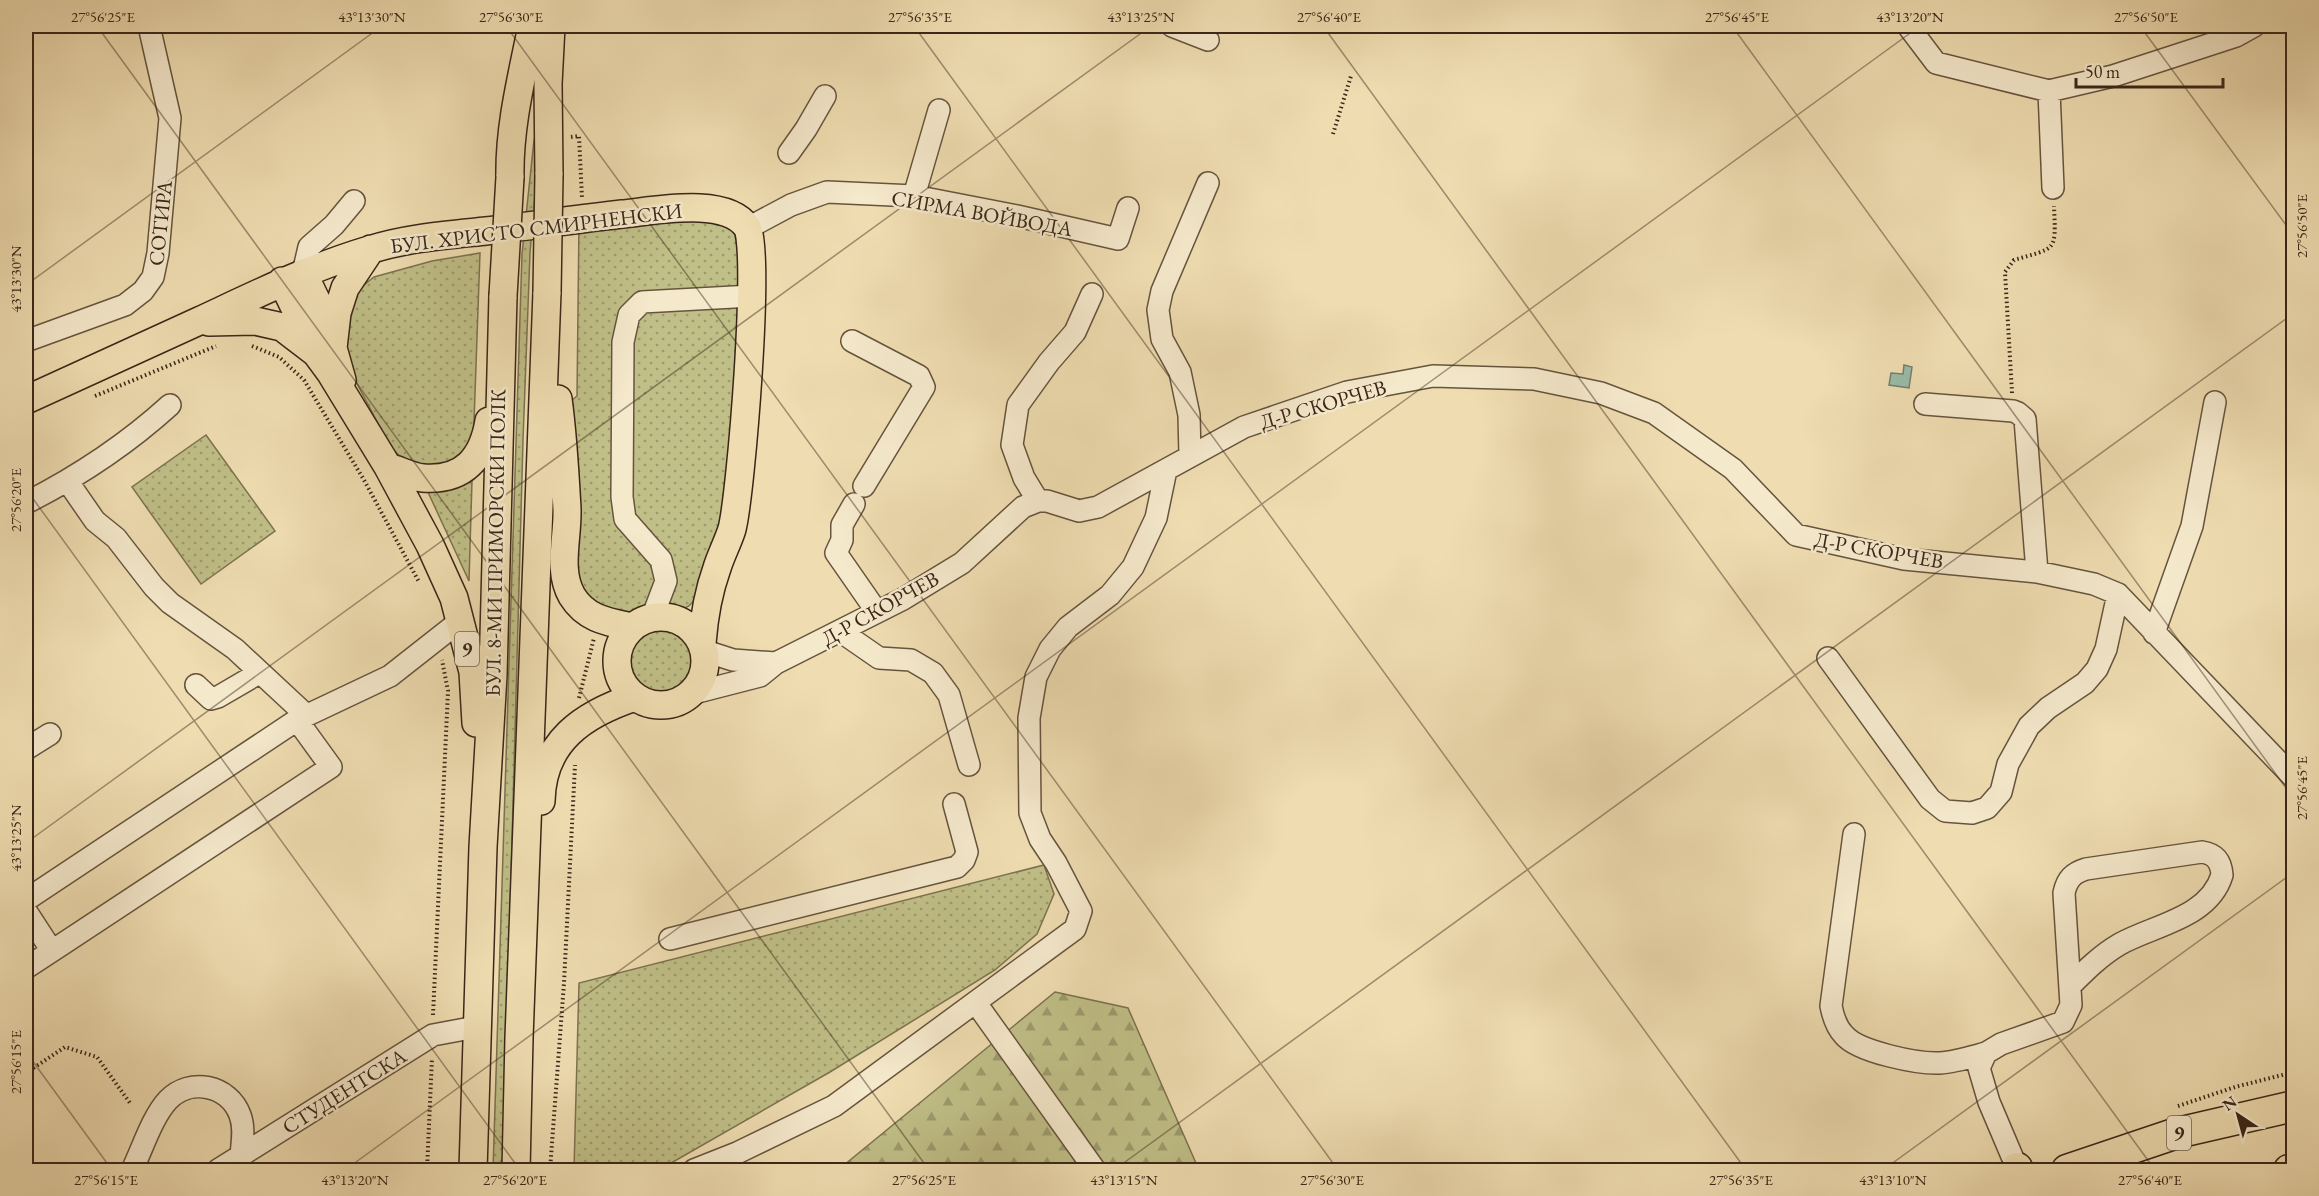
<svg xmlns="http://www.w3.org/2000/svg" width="2319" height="1196" font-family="'EB Garamond',serif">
  <defs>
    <pattern id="grass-dots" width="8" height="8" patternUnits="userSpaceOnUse" patternTransform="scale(1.5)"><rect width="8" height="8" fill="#c0bf87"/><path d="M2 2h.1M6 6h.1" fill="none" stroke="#9d9b6d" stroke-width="1.8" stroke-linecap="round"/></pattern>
    <pattern id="forest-firs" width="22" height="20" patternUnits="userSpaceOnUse" patternTransform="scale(1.5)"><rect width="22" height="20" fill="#c0bf87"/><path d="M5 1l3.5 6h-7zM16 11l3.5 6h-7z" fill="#9d9b6d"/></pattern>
  </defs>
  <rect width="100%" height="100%" fill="#efddb1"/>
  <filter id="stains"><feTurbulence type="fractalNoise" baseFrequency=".00333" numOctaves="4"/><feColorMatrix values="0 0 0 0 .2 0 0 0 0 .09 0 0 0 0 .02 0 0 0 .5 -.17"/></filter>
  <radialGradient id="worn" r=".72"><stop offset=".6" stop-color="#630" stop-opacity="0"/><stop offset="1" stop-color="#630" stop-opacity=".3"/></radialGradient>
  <path fill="url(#grass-dots)" stroke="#7c7250" stroke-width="1.5" d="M536,135L540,137L530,253L523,440L503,1170H493L522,254L534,140Z
    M669,209L748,228L741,465L701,593L689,606L667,617C743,641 689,733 638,698C632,694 626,690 622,682C611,662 620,644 631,627L572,595L560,410L577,396L579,219Z
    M480,253L473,450L447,469L406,463L390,446L354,378L344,348L349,297L374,277L432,261Z
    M206,435L275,531L201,584L132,487Z
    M472,481L469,581L427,490H444Z
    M1044,865L1054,894L1037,934L995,970L830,1072L659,1170H574L579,983Z"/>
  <path fill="url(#forest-firs)" stroke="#7c7250" stroke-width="1.5" d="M1055,992L1128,1008L1199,1170H838Z"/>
  <path fill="#9abca9" stroke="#73806f" stroke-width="1.5" d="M1904,365L1912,367L1909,388L1889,385L1891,373L1903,374Z"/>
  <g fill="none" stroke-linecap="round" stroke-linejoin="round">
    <defs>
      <path id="minor" d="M1172,26L1208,40
        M1908,26L1936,63L2049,91L2113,76L2236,36L2254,26
        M2049,91L2053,188
        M789,153L806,129L825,96
        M914,196L939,110
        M748,228L791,205L827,192L914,196L1017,216L1118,239L1128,208
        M303,273L309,247L334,225L354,201
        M26,341L125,305L143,291L153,277L158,253L170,118L149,26
        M852,341L919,376L924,387L864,486
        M1925,404L2013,411L2018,413L2025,419L2037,572
        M1190,456L1189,415L1180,372L1162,339L1158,310L1162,291L1208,183
        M68,482L95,521L116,538L154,587L170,603L235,649L306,715
        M1038,501L1024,478L1012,445L1018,405L1049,362L1075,332L1092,294
        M26,503C79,476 126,445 170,405
        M854,504L842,525V540L836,553L877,612
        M652,618L666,581L661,560L625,519L622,497L623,342L629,315L642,302L752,296
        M840,631L879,658L911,660L933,673L949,695L969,765
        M2154,633L2192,526L2215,402
        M705,651L733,660L776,663
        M1828,658L1930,799L1945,811L1972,813L1987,808L2001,792L2008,764L2029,726L2048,708L2085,683L2097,669L2106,649L2118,594
        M196,685L211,699L218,697L259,673
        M690,694L760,676L776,663L903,599L962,563L1023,507L1038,501H1047L1079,511L1098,507L1244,427L1347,392L1433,376L1534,379L1601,393L1654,413L1733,469L1796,535L1904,559L2037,572L2094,584L2118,594L2294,778
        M26,749L50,734
        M1854,834L1831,1006C1833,1016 1836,1027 1844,1035C1858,1052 1918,1064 1940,1063C1955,1062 1971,1057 1986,1053
        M26,900L297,720L390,676L460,621
        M26,911L52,951L331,767L297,720
        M670,939L957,867L964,860L967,852L954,804
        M26,968L52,951
        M976,1003L1095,1170
        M2017,1168L1989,1102L1979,1068L1986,1053L2001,1044L2063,1022L2071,1005L2064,893C2067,879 2073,873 2086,869L2202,852C2215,854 2221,861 2222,875C2209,918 2154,925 2120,944C2101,955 2086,970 2070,986
        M132,1170C142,1150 152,1117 168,1100C190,1077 229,1085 240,1115C245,1128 242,1142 241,1156
        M218,1170L433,1035L476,1027
        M694,1170L737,1153L834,1106L1075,929L1081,911L1056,863L1040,839L1030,813L1029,718L1036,677L1050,649L1068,627L1110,595L1133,567L1156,518L1166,470"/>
      <path id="major" d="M549,175L548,84L551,26
        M510,177C509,126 522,76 532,26
        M303,273L334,337
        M282,281L314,348
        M209,322L255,321L282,327L316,353L330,372L388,467L430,545L454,598L473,672L476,723
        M342,380L333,348L337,313L345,288L371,249
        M558,399C563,435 565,473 567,509C568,538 557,570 572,596C586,619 608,622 632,627
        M26,400C83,374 141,348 199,321C255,295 309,268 369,250C406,238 447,235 486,231C531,226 577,219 622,214C654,211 726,196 747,227C761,249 741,494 732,529C728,542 721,555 717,568C708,593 704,617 702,643
        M388,467C399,470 412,477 423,478C464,481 483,458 489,421
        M617 661a44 44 0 1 1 88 0a44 44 0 1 1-88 0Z
        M541,801C542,741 584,714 635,697
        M473,1170L483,847L493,675L503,296
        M516,1170L519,1038L547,292"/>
      <path id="highway" d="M2017,1168L2018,1170
        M2067,1170L2177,1133L2294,1106
        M2289,1170H2294"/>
    </defs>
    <use href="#minor" stroke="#66543e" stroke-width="24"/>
    <use href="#major" stroke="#392618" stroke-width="30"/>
    <use href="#highway" stroke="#392618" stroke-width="33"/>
    <path stroke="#392618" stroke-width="4" stroke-dasharray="1.5 3" stroke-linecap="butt" d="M1333,134L1351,76
      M571,137L579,136L582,198
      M252,346L279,357L304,380L364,480L419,582
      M2012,393L2005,272L2014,260C2057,247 2056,253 2054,206
      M95,396L216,346
      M579,698L594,638
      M433,1015L448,691L442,660
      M26,1073L65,1047L97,1057L130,1103
      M2178,1106L2235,1087L2294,1072
      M427,1170L432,1058
      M550,1170L564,983L575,765"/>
    <use href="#minor" stroke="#f5e9cc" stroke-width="21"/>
    <use href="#major" stroke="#efddb1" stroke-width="27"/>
    <use href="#highway" stroke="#efddb1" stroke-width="30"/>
    <defs>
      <path id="major-bridge" d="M547,292L549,175
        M503,296L510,177"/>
    </defs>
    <use href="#major-bridge" stroke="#392618" stroke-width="30" stroke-linecap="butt"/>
    <use href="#major-bridge" stroke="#efddb1" stroke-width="27"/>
  </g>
  <path fill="none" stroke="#392618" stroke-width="1.5" stroke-opacity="0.45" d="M97,26L929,1170M506,26L1338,1170M914,26L1746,1170M1323,26L2155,1170M1732,26L2294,799M2140,26L2294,236M26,285L382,26M26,489L520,1170M26,843L1151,26M26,1052L112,1170M345,1170L1920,26M1114,1170L2294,313M1883,1170L2294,872"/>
  <g text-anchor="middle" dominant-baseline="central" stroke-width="5" stroke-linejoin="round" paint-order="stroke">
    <g fill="#f5e9cc" stroke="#71604e" stroke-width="1.5">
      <rect x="455" y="632" width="24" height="34" rx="4.5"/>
      <rect x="2167" y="1116" width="24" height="34" rx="4.5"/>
    </g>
    <g font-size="20" font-weight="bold" fill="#392618">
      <text x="467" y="649">9</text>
      <text x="2179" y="1133">9</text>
    </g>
    <g font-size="21" fill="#392618" stroke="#f5e9cc">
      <text transform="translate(982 213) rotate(10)">СИРМА ВОЙВОДА</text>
      <text transform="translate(160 223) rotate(-84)">СОТИРА</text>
      <text transform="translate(536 228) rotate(-7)">БУЛ. ХРИСТО СМИРНЕНСКИ</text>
      <text transform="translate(1323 404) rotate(-16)">Д-Р СКОРЧЕВ</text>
      <text transform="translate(495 543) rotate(-89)">БУЛ. 8-МИ ПРИМОРСКИ ПОЛК</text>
      <text transform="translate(1879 550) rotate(10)">Д-Р СКОРЧЕВ</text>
      <text transform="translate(880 608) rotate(-29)">Д-Р СКОРЧЕВ</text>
      <text transform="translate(344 1091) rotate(-32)">СТУДЕНТСКА</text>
    </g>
  </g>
  <rect width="2319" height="1196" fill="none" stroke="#efddb1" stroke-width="66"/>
  <g transform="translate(2238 1115) rotate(324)" stroke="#f5e9cc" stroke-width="4.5" paint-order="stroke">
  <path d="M0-4.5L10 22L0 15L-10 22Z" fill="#392618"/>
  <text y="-9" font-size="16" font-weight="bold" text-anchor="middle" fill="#392618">N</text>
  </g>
  <path d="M2076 78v9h147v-9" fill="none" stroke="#392618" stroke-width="3"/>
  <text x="2085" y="78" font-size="18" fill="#392618" stroke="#f5e9cc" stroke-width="4.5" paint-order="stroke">50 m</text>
  <rect x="33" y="33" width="2253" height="1130" fill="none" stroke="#392618" stroke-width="2"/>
  <g font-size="15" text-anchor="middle" fill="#392618">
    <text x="103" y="22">27°56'25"E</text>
    <text x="372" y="22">43°13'30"N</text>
    <text x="511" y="22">27°56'30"E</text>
    <text x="920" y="22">27°56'35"E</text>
    <text x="1141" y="22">43°13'25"N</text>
    <text x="1329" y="22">27°56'40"E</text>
    <text x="1737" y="22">27°56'45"E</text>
    <text x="1910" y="22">43°13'20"N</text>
    <text x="2146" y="22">27°56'50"E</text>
    <text transform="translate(2302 226) rotate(-90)" y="5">27°56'50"E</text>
    <text transform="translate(16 279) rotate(-90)" y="5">43°13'30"N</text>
    <text transform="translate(16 500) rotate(-90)" y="5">27°56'20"E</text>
    <text transform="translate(2302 788) rotate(-90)" y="5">27°56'45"E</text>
    <text transform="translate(16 838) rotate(-90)" y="5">43°13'25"N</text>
    <text transform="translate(16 1062) rotate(-90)" y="5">27°56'15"E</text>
    <text x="106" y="1185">27°56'15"E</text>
    <text x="355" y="1185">43°13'20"N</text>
    <text x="515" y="1185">27°56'20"E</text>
    <text x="924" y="1185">27°56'25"E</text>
    <text x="1124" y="1185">43°13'15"N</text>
    <text x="1332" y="1185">27°56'30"E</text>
    <text x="1741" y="1185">27°56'35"E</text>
    <text x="1893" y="1185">43°13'10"N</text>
    <text x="2150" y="1185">27°56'40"E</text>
  </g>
  <rect width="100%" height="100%" filter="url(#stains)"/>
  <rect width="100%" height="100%" fill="url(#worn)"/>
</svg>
